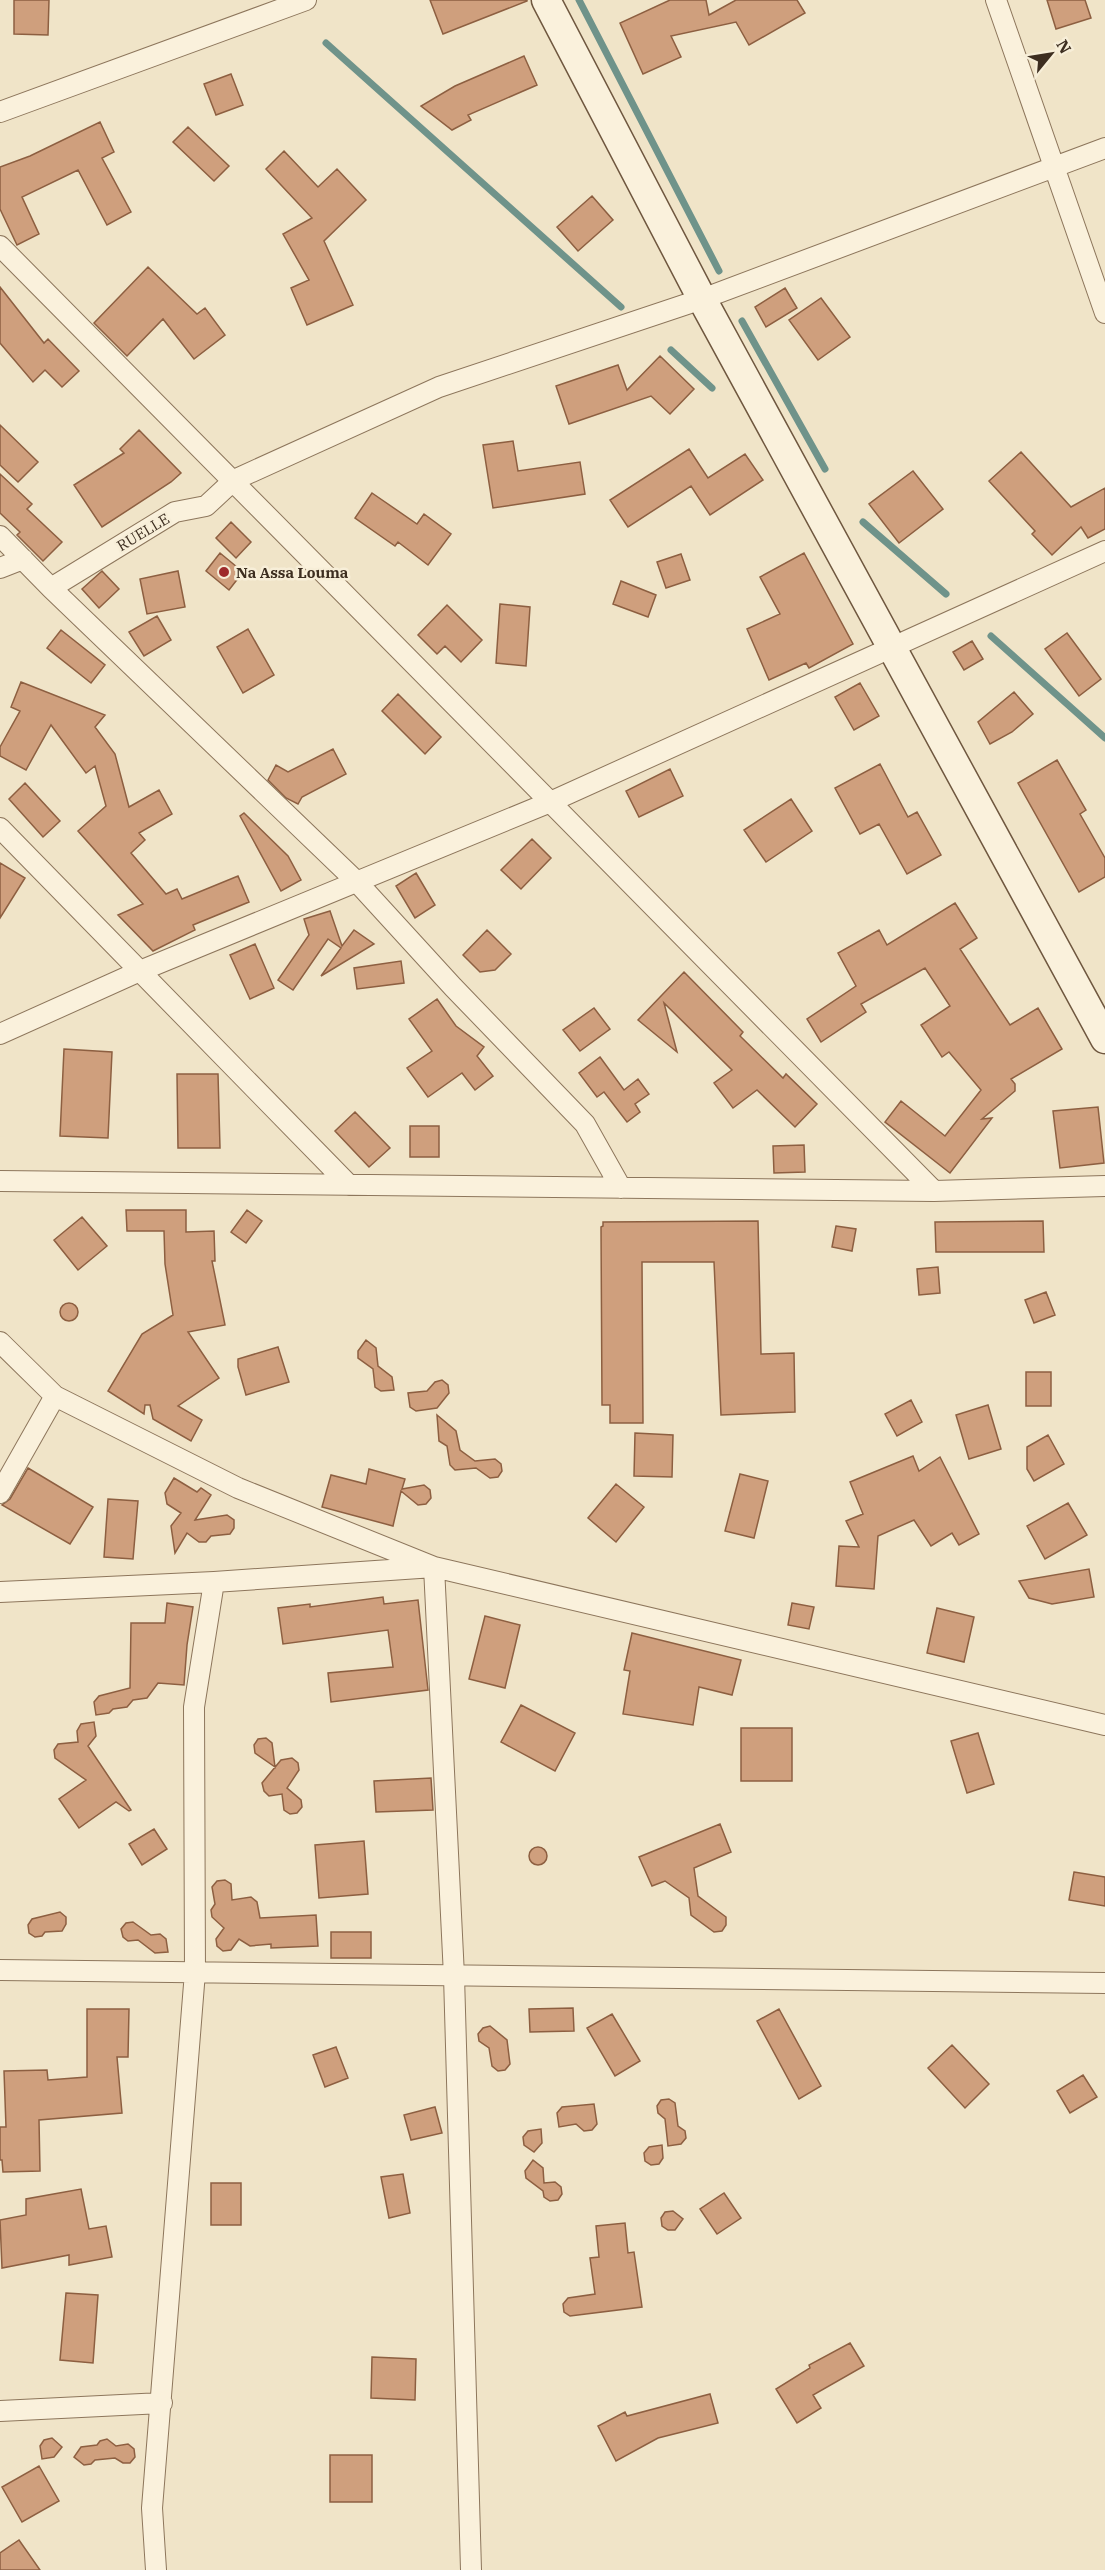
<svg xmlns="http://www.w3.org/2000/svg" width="1105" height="2570" font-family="'IBM Plex Serif',serif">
  <rect width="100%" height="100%" fill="#f0e4c8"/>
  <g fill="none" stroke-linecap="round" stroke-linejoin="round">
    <path stroke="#6f938a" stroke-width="7" d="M579,0L719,271
      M326,43L621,307
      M742,321L825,469
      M671,350L712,388
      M863,522L946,594
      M991,636L1105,738"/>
  </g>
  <path fill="#cf9f7d" stroke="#8d5f41" stroke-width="1.5" d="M14,0H49L48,35L14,34Z
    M430,0H527V1L443,34Z
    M670,0H706L709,15L736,0H797L805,13L749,45L736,22L671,36L681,57L643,74L620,23Z
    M1047,0H1085L1091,18L1056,29Z
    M524,56L537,85L468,115L471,120L452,130L421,106L455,86Z
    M231,74L243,105L216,115L204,84Z
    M100,122L114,152L102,158L131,212L107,225L78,170L22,197L39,234L17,245L0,209V167L30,156Z
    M188,127L229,166L214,181L173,142Z
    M284,151L318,187L337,169L366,200L324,241L353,305L307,325L291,288L309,280L283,234L312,218L266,169Z
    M592,196L613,220L578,251L557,227Z
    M148,267L197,314L205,308L225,335L194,359L163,319L127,356L94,323Z
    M0,287L44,343L48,339L79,371L62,387L45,370L33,382L0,343Z
    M785,288L797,308L766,327L755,307Z
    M821,298L850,337L818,360L789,320Z
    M660,356L694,389L670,414L651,396L569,424L556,386L618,365L627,390Z
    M0,425L38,462L18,482L0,465Z
    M139,430L181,473L171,482L102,527L74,485L124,453L120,449Z
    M513,441L518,471L580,462L585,494L493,508L483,445Z
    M689,449L708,478L745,454L763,480L710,515L691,486L628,527L610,500Z
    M1021,452L1071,507L1105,488V529L1088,538L1081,527L1052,555L1032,534L1035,531L989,481Z
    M913,471L943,509L899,543L869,504Z
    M0,474L32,504L27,509L62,542L43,561L17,535L20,532L0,513Z
    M372,493L417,524L424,514L451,534L428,565L398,542L395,546L355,518Z
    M231,522L251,542L236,558L216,538Z
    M220,553L243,572L229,590L206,571Z
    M804,553L853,644L809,668L806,663L769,680L747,629L780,614L760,577Z
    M681,554L690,580L666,588L657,562Z
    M102,571L119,589L99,608L82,589Z
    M178,571L185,607L147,614L140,579Z
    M621,581L656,595L648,617L613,604Z
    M500,604L530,607L526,666L496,663Z
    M447,605L482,640L461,662L445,646L437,654L418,635Z
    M157,616L171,640L144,656L129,632Z
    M248,629L274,675L243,693L217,647Z
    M61,630L105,665L91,683L47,648Z
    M1067,633L1101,679L1079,696L1045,649Z
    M972,641L983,659L964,670L953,652Z
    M21,682L105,715L95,727L115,754L129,807L159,790L172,814L139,833L145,840L131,853L166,894L177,889L182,899L238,876L249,902L193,925L195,930L153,951L118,915L143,904L78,831L106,806L95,766L86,773L51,725L26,770L0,756V747L20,711L11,707Z
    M860,683L879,716L854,730L835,697Z
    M1014,692L1033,714L1012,732L990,744L978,722Z
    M398,694L441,737L425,754L382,711Z
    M333,749L346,774L302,797L298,804L286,798L268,780L276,765L288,772Z
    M1057,760L1086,810L1080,814L1105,858V877L1079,892L1018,783Z
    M880,764L908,817L917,812L941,855L907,874L879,824L860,834L835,788Z
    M670,769L683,796L639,817L626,791Z
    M25,783L60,821L43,837L9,799Z
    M791,799L812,831L766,862L744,830Z
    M244,813L288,856L301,880L281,891L240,816Z
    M532,839L551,858L521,889L501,870Z
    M0,863L25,878L0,918Z
    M416,873L435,905L415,918L396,886Z
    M955,903L977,938L960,949L1010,1025L1038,1008L1062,1049L1011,1079L1015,1084V1091L982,1119L992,1118L950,1173L885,1122L901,1101L945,1136L981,1090L949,1052L942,1057L921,1025L950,1006L925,968L861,1004L866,1012L821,1042L807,1019L856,986L838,953L879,930L887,945Z
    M330,911L342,946L354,930L374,944L321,976L341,948L328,939L293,990L278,980L309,935L304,919Z
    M487,930L511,954L495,970L480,972L463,955Z
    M255,944L274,988L250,999L230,955Z
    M401,961L404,983L357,989L354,968Z
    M684,972L743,1032L740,1036L783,1078L786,1074L817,1104L795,1127L757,1090L733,1108L714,1083L732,1070L664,1003L677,1052L638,1020Z
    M437,999L456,1026L484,1047L477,1056L493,1076L475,1090L462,1073L428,1097L407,1068L432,1051L409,1019Z
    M594,1008L610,1029L580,1051L563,1030Z
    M64,1049L112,1052L108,1138L60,1136Z
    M600,1057L624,1090L638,1079L649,1094L635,1104L640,1112L627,1122L604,1092L597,1097L579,1073Z
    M177,1074H218L220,1148H178Z
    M1098,1107L1104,1163L1060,1168L1053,1111Z
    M355,1112L390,1148L369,1167L335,1131Z
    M410,1126H439V1157H410Z
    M804,1145L805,1172L774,1173L773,1146Z
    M126,1210H186V1232L214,1231L215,1261H212L225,1325L188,1332L219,1378L178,1406L202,1420L191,1441L153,1419L150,1405H145L144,1414L108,1391L142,1334L173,1315L165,1264L164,1231H127Z
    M247,1210L262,1221L246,1243L231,1232Z
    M82,1217L107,1246L78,1270L54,1240Z
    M758,1221L761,1354L794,1353L795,1412L721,1415L714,1262H642L643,1423H610V1405H602L601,1227L603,1226V1222Z
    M1043,1221L1044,1252H936L935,1222Z
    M836,1226L856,1229L852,1251L832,1247Z
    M938,1267L940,1293L919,1295L917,1269Z
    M1046,1292L1055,1315L1034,1323L1025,1300Z
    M60 1312a9 9 0 1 1 18 0a9 9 0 1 1-18 0Z
    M366,1340L376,1348L378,1366L392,1377L394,1390L381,1391L375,1387L373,1369L358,1358V1351Z
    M278,1347L289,1382L246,1395L238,1367V1359Z
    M1026,1372H1051V1406H1026Z
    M442,1380L448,1385L449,1393L437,1408L416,1411L410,1407L408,1393L427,1391L435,1382Z
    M911,1400L922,1422L897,1436L885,1414Z
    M988,1405L1001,1449L969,1459L956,1415Z
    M437,1415L456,1431L460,1450L475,1461L495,1459L501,1464L502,1471L498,1477L490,1478L476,1468L455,1470L450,1465L447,1446L439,1441Z
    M635,1433L673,1435L672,1477L634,1476Z
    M1048,1435L1064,1464L1034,1481L1027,1469V1447Z
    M913,1456L919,1471L940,1457L979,1534L959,1545L952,1533L931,1546L914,1520L878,1536L874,1589L836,1586L839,1546L859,1547L846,1521L863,1514L850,1482Z
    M28,1468L93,1507L70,1544L2,1505L10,1499Z
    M369,1469L405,1479L402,1489L424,1485L430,1490L431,1498L426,1504L418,1505L401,1491L393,1526L322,1507L331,1475L366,1484Z
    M740,1474L768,1481L754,1538L725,1531Z
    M174,1478L197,1492L201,1488L211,1495L195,1520L227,1515L234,1520V1528L230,1534L211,1536L206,1542H199L187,1533L175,1553L171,1526L181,1513L167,1504L165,1493Z
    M616,1484L644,1507L616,1542L588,1518Z
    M108,1499L138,1501L133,1559L104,1557Z
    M1068,1503L1087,1535L1045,1559L1027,1526Z
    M1089,1569L1094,1597L1052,1604L1029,1598L1019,1581Z
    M383,1597L384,1604L418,1600L428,1690L331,1702L328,1673L393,1667L388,1630L283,1644L278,1608L310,1604V1607Z
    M167,1603L193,1607L187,1645L184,1685L158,1683L147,1698L133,1700L127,1707L113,1709L109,1713L96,1715L94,1702L99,1696L130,1688L131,1623H165Z
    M792,1603L814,1607L809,1629L788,1625Z
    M937,1608L974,1617L964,1662L927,1653Z
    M485,1616L520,1625L505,1688L469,1679Z
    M632,1633L741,1660L732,1695L699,1687L693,1725L623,1714L630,1671L624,1670Z
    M521,1705L575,1733L555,1771L501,1742Z
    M94,1722L96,1736L88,1746L131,1810L129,1811L116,1802L79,1828L59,1799L86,1780L55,1758L54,1750L58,1744L78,1742L77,1731L81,1724Z
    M741,1728H792V1781H741Z
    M978,1733L994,1784L967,1793L951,1741Z
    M266,1738L272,1743L275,1767L255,1753L254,1745L258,1739Z
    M292,1758L298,1763L299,1770L287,1788L301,1800L302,1807L297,1813L290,1814L284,1810L282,1794L269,1796L264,1791L262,1783L281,1760Z
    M431,1778L433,1810L376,1812L374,1781Z
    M720,1824L731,1852L694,1868L698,1896L726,1917V1925L722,1931L714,1932L691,1915L689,1898L665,1881L652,1886L639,1857Z
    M154,1829L167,1849L142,1865L129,1844Z
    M364,1841L368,1894L319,1898L315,1845Z
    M529 1856a9 9 0 1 1 18 0a9 9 0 1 1-18 0Z
    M1074,1872L1105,1877V1906L1069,1900Z
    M225,1880L231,1884L232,1900L251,1897L257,1902L260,1918L316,1915L318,1946L271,1948V1944L250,1946L239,1939L231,1950L223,1951L217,1946L216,1939L224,1928L212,1917L211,1910L215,1904L212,1887L217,1881Z
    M60,1912L66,1917V1924L62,1931L45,1932L42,1936L35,1937L29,1933L28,1925L32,1919Z
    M133,1922L151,1935L160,1934L166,1939L168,1952L155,1953L138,1940L128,1941L123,1937L121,1929L126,1923Z
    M331,1932H371V1958H331Z
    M573,2008L574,2031L530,2032L529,2009Z
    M87,2009H129L128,2057H117L122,2113L39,2120L40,2171L3,2172L2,2160H0V2127H6L4,2071L47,2070L48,2080L87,2077Z
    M779,2009L821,2086L799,2099L757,2021Z
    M612,2014L640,2061L615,2076L587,2028Z
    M490,2026L507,2040L510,2064L505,2070L498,2071L492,2066L489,2048L479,2041L478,2034L483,2028Z
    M952,2045L989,2084L965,2108L928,2068Z
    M336,2047L348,2078L325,2087L313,2055Z
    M1083,2075L1097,2097L1070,2113L1057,2091Z
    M669,2099L675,2103L678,2126L685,2131L686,2138L681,2144L668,2146L665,2119L658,2113L657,2106L661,2100Z
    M594,2104L597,2124L592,2130L584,2131L576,2124L559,2127L557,2113L562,2107Z
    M435,2107L442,2133L411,2140L404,2115Z
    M541,2129L542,2143L534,2152L524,2145L523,2137L528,2131Z
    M662,2145L663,2158L659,2164L651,2165L645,2161L644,2153L649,2147Z
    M533,2160L543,2168L544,2183L555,2182L561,2187L562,2194L558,2200L550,2201L544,2197L543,2191L526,2178L525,2171Z
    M403,2174L410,2213L389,2218L381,2177Z
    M211,2183H241V2225H211Z
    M81,2189L89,2229L106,2226L112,2257L69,2265V2255L2,2268L0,2220L26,2215V2199Z
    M724,2193L741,2218L717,2234L700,2209Z
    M673,2211L683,2219L675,2230H668L662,2226L661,2218L665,2212Z
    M625,2223L628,2253L634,2252L642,2307L570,2316L564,2312L563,2304L568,2298L595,2294L590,2258L599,2257L596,2226Z
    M66,2293L98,2295L93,2363L60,2360Z
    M850,2343L864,2366L813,2395L821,2408L797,2423L776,2389L810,2368L809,2365Z
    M372,2357L416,2359L415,2400L371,2398Z
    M710,2394L718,2423L658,2438L616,2461L598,2426L625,2412L627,2416Z
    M52,2438L62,2447L54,2457L42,2459L40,2446L44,2440Z
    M107,2439L116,2446L128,2444L134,2449L135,2457L130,2463H123L115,2458L95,2460L91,2464L84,2465L74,2457L81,2447L97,2445L100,2441Z
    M330,2455H372V2502H330Z
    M39,2466L59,2501L22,2522L2,2487Z
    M19,2540L40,2570H0V2553Z"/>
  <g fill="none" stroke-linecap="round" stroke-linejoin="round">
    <defs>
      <path id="street" d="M996,0L1105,313
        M0,112L306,0
        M0,246C313,559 622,877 934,1191
        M0,536L51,588L357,882L453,987L585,1124L621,1188
        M0,568L23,559
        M51,588L175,512L206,506L234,480L439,387L702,299L1105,148
        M0,828L349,1185
        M0,1034L140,971L548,803L1105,551
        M0,1181L934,1191L1105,1186
        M0,1342L55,1396L238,1488L434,1567L1105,1725
        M0,1493L55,1396
        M0,1592L214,1582L434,1567L454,1976L471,2570
        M0,1970L1105,1983
        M0,2411L162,2403
        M156,2570L152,2508L195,1972L194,1707L214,1582"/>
      <path id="secondary" d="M546,0L702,299L1105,1039"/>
    </defs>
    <use href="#street" stroke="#8d765c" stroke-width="22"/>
    <use href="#secondary" stroke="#6f573f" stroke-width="31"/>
    <use href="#street" stroke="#faf1dc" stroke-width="20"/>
    <use href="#secondary" stroke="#faf1dc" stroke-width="28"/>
  </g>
  <circle fill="#9e2a2b" stroke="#f7eed8" stroke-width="2" cx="224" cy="572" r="6"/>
  <g text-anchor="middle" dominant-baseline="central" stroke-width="5" stroke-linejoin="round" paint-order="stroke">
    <g font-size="15" fill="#3d2e20" stroke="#f7eed8">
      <text transform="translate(143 532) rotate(-31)">RUELLE</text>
    </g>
    <g font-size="15" font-weight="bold" fill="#3d2e20" stroke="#f7eed8" text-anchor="start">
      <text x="236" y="572">Na Assa Louma</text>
    </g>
  </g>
  <g transform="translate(1051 54) rotate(60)" stroke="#f7eed8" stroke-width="4.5" paint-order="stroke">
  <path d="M0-4.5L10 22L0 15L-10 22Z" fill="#3d2e20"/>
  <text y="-9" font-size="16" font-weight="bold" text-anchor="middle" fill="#3d2e20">N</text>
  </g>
</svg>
